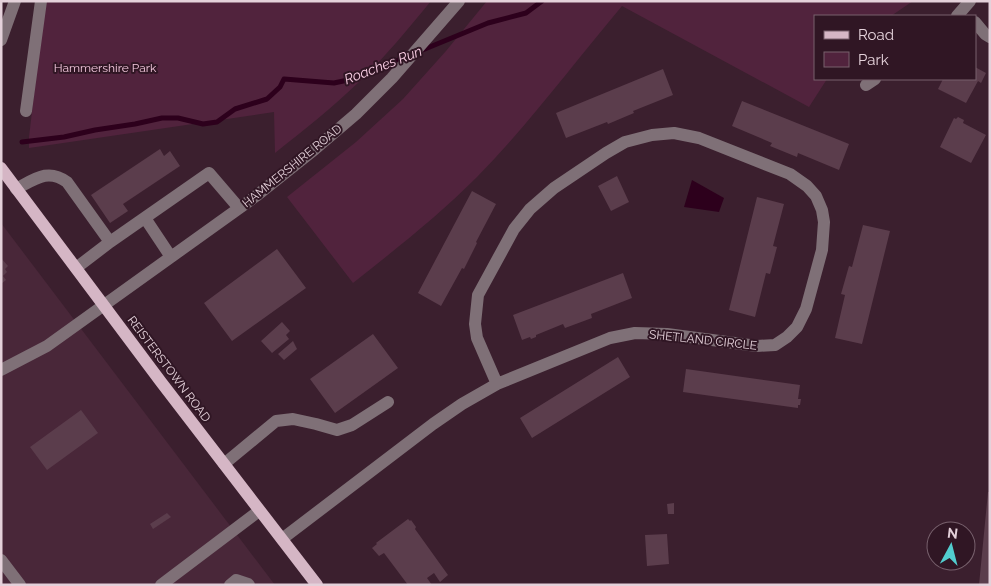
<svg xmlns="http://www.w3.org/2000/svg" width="991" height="586" font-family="Raleway,sans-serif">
  <rect width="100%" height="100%" fill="#3b1f2e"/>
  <path fill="#492739" d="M1,223L275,585H1Z"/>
  <path fill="#51233d" d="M46,1H431C408,29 386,56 360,81C333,107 304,130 275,153L274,112L29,148V137L38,61Z
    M487,1H913L891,16H815V79H827L809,107L622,6C574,63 529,124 477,177C438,216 396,249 353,283L287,197L356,142L403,99L446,51Z"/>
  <path fill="#2d001c" d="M692,180L724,198L719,212L684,207Z"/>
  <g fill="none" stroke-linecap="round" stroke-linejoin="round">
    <path stroke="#2d001c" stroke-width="5" d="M420,51L488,23L526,13L542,1
      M22,142L64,137L95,130L135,124L162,118H178L203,124L217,122L235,109L267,99L280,87L284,79L334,83L348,80L406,57"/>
  </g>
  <path fill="#5b3d4c" d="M975,67L986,73L981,83L978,81L966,103L938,89L943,79H975Z
    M663,69L673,95L633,111L634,113L608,124L607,122L566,138L556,113Z
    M742,101L849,144L839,170L798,153L797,157L770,146L772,143L732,126Z
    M958,117L964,120L963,123L986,135L971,163L940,147L954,118L956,119Z
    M160,149L164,156L170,151L180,166L123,204L128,211L110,223L91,195Z
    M617,176L629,202L611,211L598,186Z
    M472,191L496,204L476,242L477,243L464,269L462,268L441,306L418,293Z
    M757,197L784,204L773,246L777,247L770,274L766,273L755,317L729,310Z
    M863,225L890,231L862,344L835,338L845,295L841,294L849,266L852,267Z
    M277,249L306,288L232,341L204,303Z
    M1,258L8,266L5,269L7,272L3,276L6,280L1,284Z
    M623,273L632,298L591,314L592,318L565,328L563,324L536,335V337L531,339L530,337L522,340L513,315Z
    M282,322L290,331L286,335L289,339L272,353L261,341Z
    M373,334L398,368L335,413L310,379Z
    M293,341L297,349L284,360L278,354Z
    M618,357L630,377L532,438L520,418Z
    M686,369L800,385L798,399H801L800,405H798V408L683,392Z
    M81,410L98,433L47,470L30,447Z
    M988,492H990V585H979Z
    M674,503V514H668L667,504Z
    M167,513L171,517L153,529L150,524Z
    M408,519L410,521L411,520L416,527L415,529L448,575L440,582L434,573L427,578L432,585H408L384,553L379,556L372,548L377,544L376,543Z
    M667,534L669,564L647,566L645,535Z"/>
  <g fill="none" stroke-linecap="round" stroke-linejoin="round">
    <path stroke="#7f7077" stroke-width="12" d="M957,16L970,1
      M975,22L985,34L990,37
      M1,40L15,1
      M866,85L875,79
      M26,111L41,1
      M16,189C35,179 48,168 67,182L110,242L209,173L239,208
      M145,218L171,257
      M76,268L110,242
      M1,370L47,346L256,196L315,149L356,114L392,78L459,1
      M224,464L276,421L293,419L316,424L337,430L352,425L388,402
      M282,539L433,424L462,404L497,384L610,338L635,333L667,334L757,346L775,345L787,337L797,327L806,309L822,250L824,222L822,210L816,196L807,186L790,174L699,138L674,133L652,135L625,142L606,153L554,188L530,209L514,229L478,295L475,324L477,338L497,384
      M1,560L20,585
      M161,585L259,511
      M230,585L236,580L248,584L249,585"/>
    <path stroke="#d5b6c5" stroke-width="12" d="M1,168L161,382L317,585"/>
  </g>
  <g text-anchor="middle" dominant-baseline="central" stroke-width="4" stroke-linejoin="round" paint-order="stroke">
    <g font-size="12" fill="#f3c8dd" stroke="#301624">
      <text x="105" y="68">Hammershire Park</text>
    </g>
    <g font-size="12" fill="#e4d1da" stroke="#301624">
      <text transform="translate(292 166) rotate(-39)">HAMMERSHIRE ROAD</text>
      <text transform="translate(703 340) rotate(6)">SHETLAND CIRCLE</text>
      <text transform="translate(169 369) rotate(53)">REISTERSTOWN ROAD</text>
    </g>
    <g font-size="14" font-style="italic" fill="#fbcfe5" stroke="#301624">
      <text transform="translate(383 65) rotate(-21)">Roaches Run</text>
    </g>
  </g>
  <rect width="991" height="586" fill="none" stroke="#e4d1da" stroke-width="5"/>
  <rect x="814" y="15" width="162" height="65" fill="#301624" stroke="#78616d"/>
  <rect x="824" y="31" width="25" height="8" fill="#d5b6c5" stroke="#78616d"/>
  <text x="858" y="40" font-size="15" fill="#e4d1da">Road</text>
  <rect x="824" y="52" width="25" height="15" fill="#51233d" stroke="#78616d"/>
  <text x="858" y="65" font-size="15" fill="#e4d1da">Park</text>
  <g transform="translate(951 546) rotate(7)"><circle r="24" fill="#301624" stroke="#78616d"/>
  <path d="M0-4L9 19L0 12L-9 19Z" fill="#52cdcf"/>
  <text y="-8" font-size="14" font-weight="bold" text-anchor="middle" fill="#e4d1da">N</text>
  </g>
</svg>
